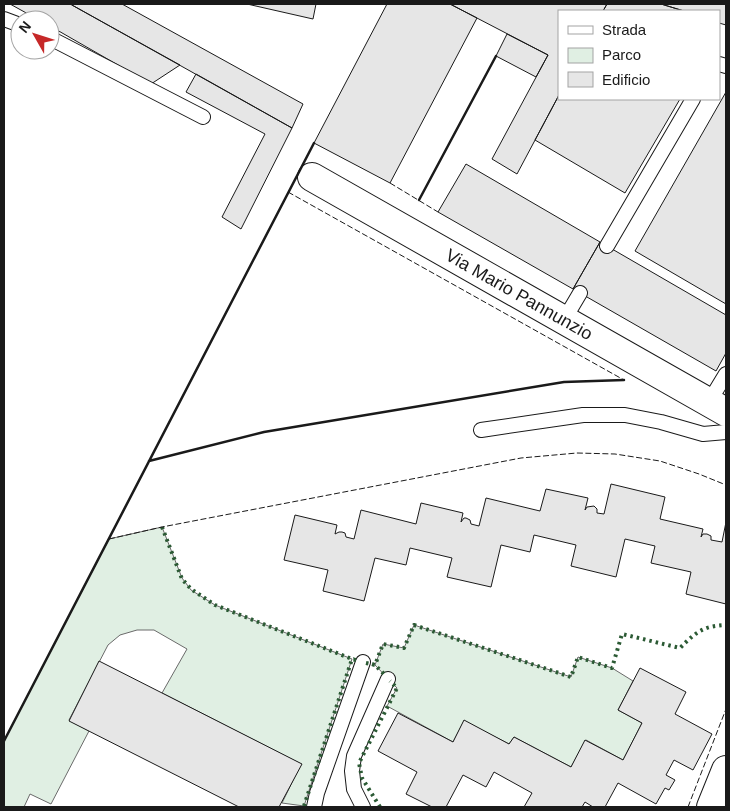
<svg xmlns="http://www.w3.org/2000/svg" width="730" height="811" font-family="Arial,sans-serif">
  <rect width="100%" height="100%" fill="#fff"/>
  <path fill="#e0efe3" stroke="#6a6a6a" d="M162,527L182,578L191,590L215,605L352,659L304,806L282,803L301,764L162,693L187,649L154,630H137L120,635L108,645L69,720L89,731L51,804L30,794L24,807H4V741L109,539Z
    M414,625L571,677L578,657L612,668L633,681L618,710L642,723L623,760L586,740L571,767L514,737L509,744L464,721L453,742L387,706L397,688L375,665L383,644L404,648Z"/>
  <path fill="#e6e6e6" stroke="#1a1a1a" d="M10,4H70L180,65L151,84L50,26V20H39Z
    M73,4H122L303,104L292,128L72,5Z
    M247,4H316L313,19Z
    M387,4H450L477,18L390,183L314,143Z
    M450,4H607L603,11H559V95L517,174L492,159L548,55Z
    M607,4H661L684,11H603Z
    M661,4H726V25L719,23V11H684Z
    M507,34L548,55L536,77L496,56Z
    M196,74L292,128L241,229L222,217L265,134L186,92Z
    M726,92V304L635,251Z
    M559,95V99H680L625,193L535,140Z
    M466,164L600,242L573,289L438,212Z
    M600,242L726,315V353L716,371L573,289Z
    M611,484L665,497L660,519L703,529L701,537L703,534H707L711,536V540L722,542L726,522V604L686,594L691,572L651,563L655,546L625,539L616,577L571,566L576,545L534,535L530,552L501,545L491,587L447,577L452,558L410,548L406,565L375,558L364,601L323,591L328,570L284,560L295,515L337,525L335,534L339,532H342L345,533L346,537L354,539L361,510L416,524L421,503L463,513L461,522L464,518H466L470,520L471,524L479,526L486,498L540,511L546,489L588,498L585,510L587,507L594,506L597,509V513L604,514Z
    M99,661L302,764L279,807H239L69,721Z
    M640,668L686,692L675,714L712,734L693,770L674,760L666,775L675,780L669,790L665,788L656,804L618,783L605,807H593L585,802L582,807H524L532,793L494,772L486,787L463,775L446,807H432L406,794L417,772L378,751L398,713L453,742L464,720L509,744L514,737L571,767L585,740L623,760L642,723L618,710Z"/>
  <g fill="none" stroke-linecap="round" stroke-linejoin="round">
    <defs>
      <path id="lane" d="M4,19L20,25
        M50,38L203,117
        M719,64L726,66
        M607,246L693,99
        M564,320L580,293
        M709,402L726,374
        M481,430L583,415H625L661,422L703,434L726,432
        M314,807L317,793L363,662
        M363,807L354,789L352,771L354,756L388,679"/>
      <g id="street">
        <path id="s1" d="M312,177L726,412"/>
        <path d="M711,807L726,770"/>
      </g>
    </defs>
    <use href="#lane" stroke="#1a1a1a" stroke-width="16"/>
    <use href="#street" stroke="#1a1a1a" stroke-width="30"/>
    <use href="#lane" stroke="#fff" stroke-width="14"/>
    <use href="#street" stroke="#fff" stroke-width="28"/>
    <path stroke="#2b5a34" stroke-width="4" stroke-dasharray="2.5 4" stroke-linecap="butt" d="M162,527L182,579L191,589L215,605L352,659L359,661
      M366,663L375,665L383,644L404,648L414,625L571,677L578,657L612,668L622,634L680,648C696,632 703,626 726,625
      M372,664L375,665L386,676
      M304,806L352,659H354
      M380,807L362,778L359,763L397,688L390,681"/>
    <path stroke="#1a1a1a" stroke-width="1" stroke-dasharray="6 2.5" stroke-linecap="butt" d="M390,183L438,212
      M288,192L624,380
      M109,539L162,527L521,458L577,453L615,454L660,461L699,474L726,485
      M303,807L304,806
      M688,807L726,709"/>
    <path stroke="#1a1a1a" stroke-width="2.5" d="M419,200L496,56
      M149,461L264,432L564,382L624,380
      M4,741L314,143"/>
  </g>
  <g text-anchor="middle" dominant-baseline="central" stroke-width="4" stroke-linejoin="round" paint-order="stroke">
    <g font-size="18" fill="#1a1a1a" stroke="#fff">
      <text stroke="none"><textPath href="#s1" startOffset="238">Via Mario Pannunzio</textPath></text>
    </g>
  </g>
  <rect width="730" height="811" fill="none" stroke="#1a1a1a" stroke-width="10"/>
  <rect x="558" y="10" width="162" height="90" fill="#ffffff" stroke="#a3a3a3"/>
  <rect x="568" y="26" width="25" height="8" fill="#ffffff" stroke="#a3a3a3"/>
  <text x="602" y="35" font-size="15" fill="#1a1a1a">Strada</text>
  <rect x="568" y="48" width="25" height="15" fill="#e0efe3" stroke="#a3a3a3"/>
  <text x="602" y="60" font-size="15" fill="#1a1a1a">Parco</text>
  <rect x="568" y="72" width="25" height="15" fill="#e6e6e6" stroke="#a3a3a3"/>
  <text x="602" y="85" font-size="15" fill="#1a1a1a">Edificio</text>
  <g transform="translate(35 35) rotate(309)"><circle r="24" fill="#ffffff" stroke="#a3a3a3"/>
  <path d="M0-4L9 19L0 12L-9 19Z" fill="#c62828"/>
  <text y="-8" font-size="14" font-weight="bold" text-anchor="middle" fill="#1a1a1a">N</text>
  </g>
</svg>
